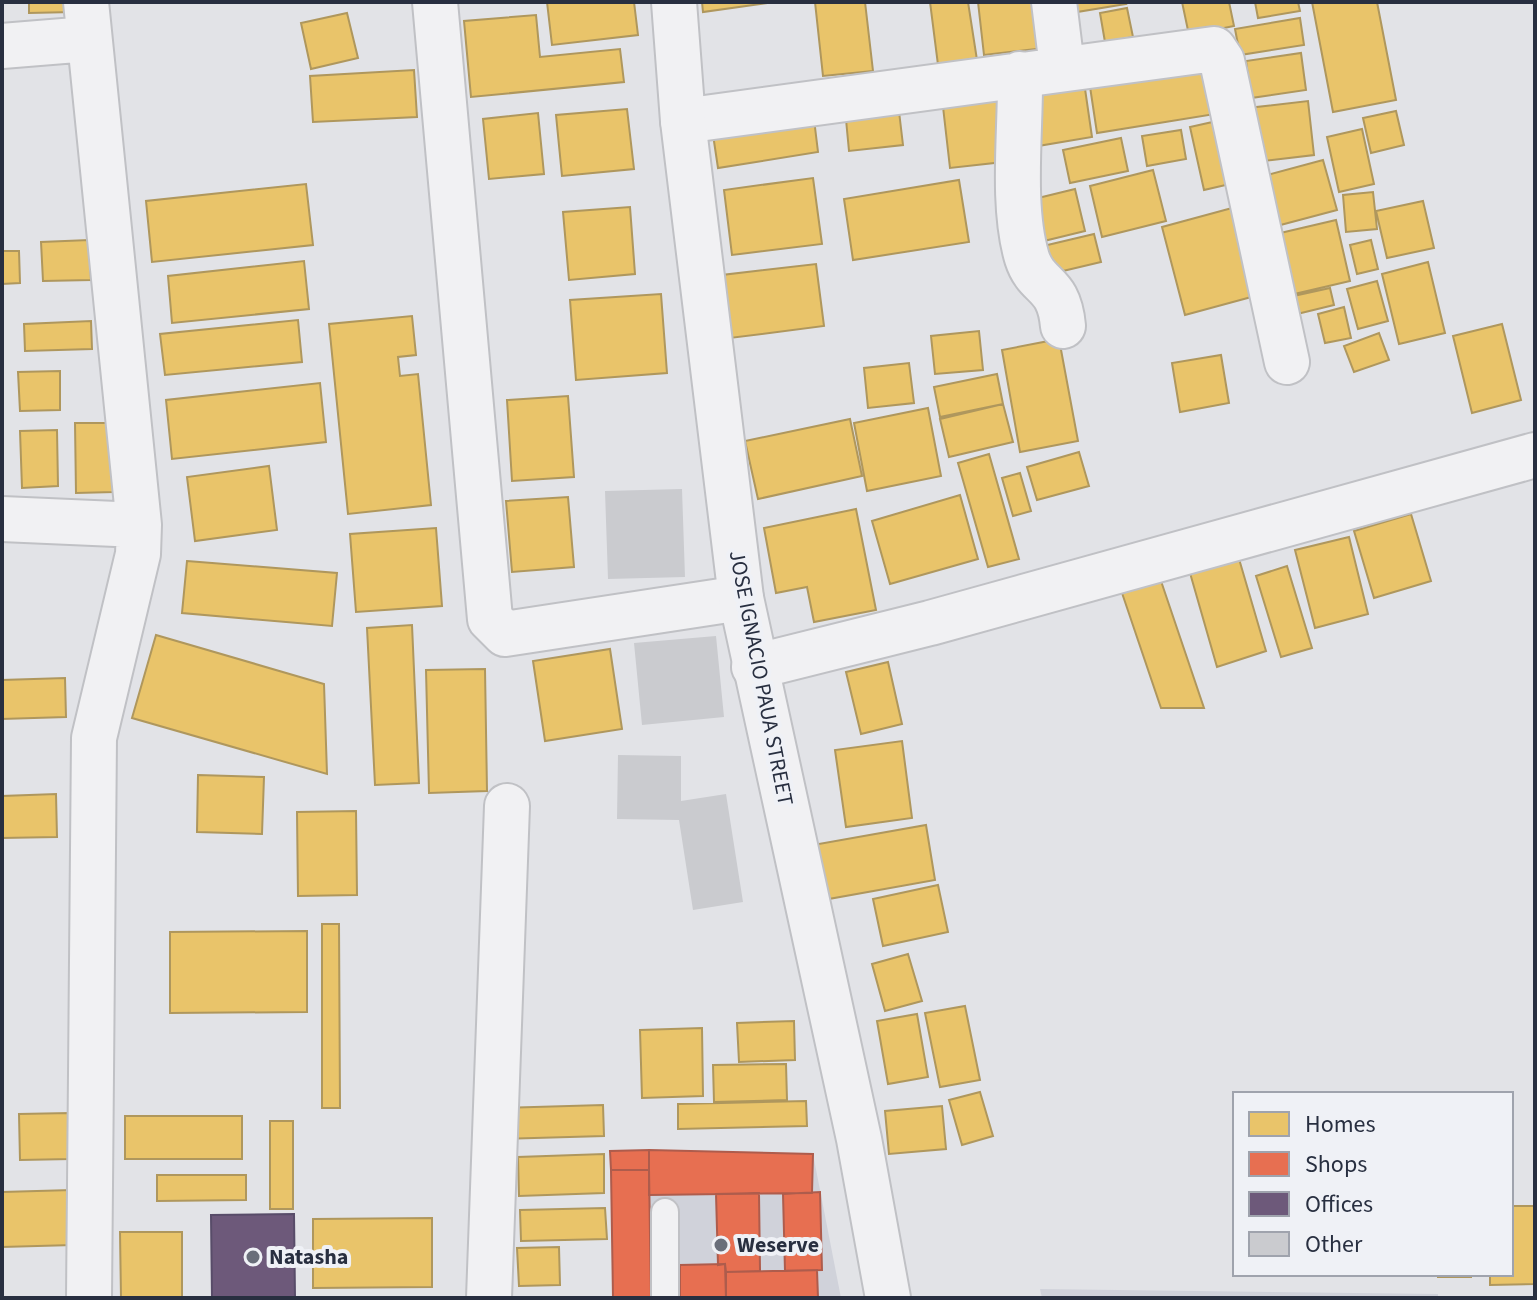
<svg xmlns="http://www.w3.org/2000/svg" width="1537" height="1300" font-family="'Source Sans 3',sans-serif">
  <rect width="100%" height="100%" fill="#e2e3e7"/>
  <path fill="#d0d2da" d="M610,1151L813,1154L841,1298H613Z
    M1040,1289L1438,1294V1298H1042Z"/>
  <path fill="#e9c46a" stroke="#af975d" stroke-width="2" d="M29,2H72L73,12L29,13Z
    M547,2H634L638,35L552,45Z
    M702,2H775L703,12Z
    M815,2H865L873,71L823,76Z
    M930,2H968L977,60L938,65Z
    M978,2H1039L1045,48L984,55Z
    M1070,2H1125L1126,4L1071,13Z
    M1182,2H1229L1234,26L1189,35Z
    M1255,2H1298L1300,11L1258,18Z
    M1312,2H1377L1396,100L1333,112Z
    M1127,8L1133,37L1105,42L1100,13Z
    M347,13L358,58L311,69L301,23Z
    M536,15L540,57L620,49L624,82L471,97L464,21Z
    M1300,18L1304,45L1240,55L1235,29Z
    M1301,53L1306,90L1251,98L1246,61Z
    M1206,61L1215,114L1097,133L1089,80Z
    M414,70L417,117L313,122L310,76Z
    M1083,75L1092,137L1038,146L1028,83Z
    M1004,91L1012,161L950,168L942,98Z
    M1308,101L1314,155L1255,162L1248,108Z
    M898,103L903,145L849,151L845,109Z
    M627,109L634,169L562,176L556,115Z
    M813,111L818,152L718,168L712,128Z
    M1396,111L1404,145L1371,153L1363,118Z
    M538,113L544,174L489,179L483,119Z
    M1217,121L1230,184L1204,190L1190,127Z
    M1362,129L1374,184L1339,192L1327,137Z
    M1181,130L1186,159L1147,166L1142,136Z
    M1121,138L1128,171L1070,183L1063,150Z
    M1323,160L1337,210L1273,227L1260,177Z
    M1153,170L1166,221L1102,237L1090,186Z
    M813,178L822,244L732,255L724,190Z
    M959,180L969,242L853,260L844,199Z
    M306,184L313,245L152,262L146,201Z
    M1075,189L1085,231L1044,241L1034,199Z
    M1373,192L1377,229L1346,232L1343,195Z
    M1423,201L1434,248L1387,258L1376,211Z
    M630,207L635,274L569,280L563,212Z
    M1232,208L1255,296L1185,315L1162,227Z
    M1336,220L1350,281L1290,295L1276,234Z
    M1094,234L1101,262L1046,275L1039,247Z
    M89,240L91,280L43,281L41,242Z
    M1371,240L1378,269L1357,274L1350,245Z
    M2,251H19L20,283L2,284Z
    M304,261L309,309L172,323L168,276Z
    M1428,262L1445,333L1399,344L1382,274Z
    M816,264L824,326L730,338L722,275Z
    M1377,281L1388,321L1358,329L1347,289Z
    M1330,288L1334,305L1293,315L1289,297Z
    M661,294L667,373L576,380L570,300Z
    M1344,307L1351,338L1325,343L1318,314Z
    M412,316L416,355L398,357L400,376L418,374L431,505L348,514L329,324Z
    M298,320L302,362L165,375L160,334Z
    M91,321L92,349L25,351L24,324Z
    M1502,324L1521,400L1472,413L1453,336Z
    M979,331L983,370L935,374L931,336Z
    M1379,333L1389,360L1354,372L1344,346Z
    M1059,339L1078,441L1020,452L1002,350Z
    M1221,355L1229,403L1180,412L1172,363Z
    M909,363L914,403L868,408L864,368Z
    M60,371V410L20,411L18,372Z
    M997,374L1003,404L940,417L934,387Z
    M320,383L326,442L172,459L166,400Z
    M568,396L574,477L512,481L507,400Z
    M1003,404L1013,442L949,457L940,419Z
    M928,408L941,476L867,491L854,423Z
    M850,419L862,476L758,499L745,441Z
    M75,423H113L114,492L76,493Z
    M57,430L58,486L22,488L20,431Z
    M1079,452L1089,486L1037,500L1027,467Z
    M989,454L1019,559L988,567L958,463Z
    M269,466L277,530L195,541L187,477Z
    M1020,473L1031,511L1013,516L1002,478Z
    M960,495L978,559L890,584L872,521Z
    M568,497L574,567L512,572L506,501Z
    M856,509L876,610L814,622L807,587L776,593L764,528Z
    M1411,514L1431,581L1374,598L1354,531Z
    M436,528L442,606L356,612L350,534Z
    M1349,537L1368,614L1315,628L1295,550Z
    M1237,552L1266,651L1217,667L1188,566Z
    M187,561L337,573L332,626L182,613Z
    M1287,566L1312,648L1281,657L1256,576Z
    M1161,581L1204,708H1161L1122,593Z
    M412,625L419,783L375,785L367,628Z
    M156,635L324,684L327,774L132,718Z
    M610,649L622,729L545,741L533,661Z
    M888,662L902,724L861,734L846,672Z
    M485,669L487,791L429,793L426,670Z
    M65,678L66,717L2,719V680Z
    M902,741L912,818L846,827L835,750Z
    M198,775L264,777L262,834L197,832Z
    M56,794L57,837L2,838V796Z
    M356,811L357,895L298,896L297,812Z
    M926,825L935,880L823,900L813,845Z
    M938,885L948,932L883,946L873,899Z
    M322,924H339L340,1108H322Z
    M307,931V1012L170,1013V932Z
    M908,954L922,1001L885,1011L872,964Z
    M965,1006L980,1080L940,1087L925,1013Z
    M917,1014L928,1077L888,1084L877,1021Z
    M794,1021L795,1060L739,1062L737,1023Z
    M702,1028L703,1096L642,1098L640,1030Z
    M786,1064L787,1100L714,1102L713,1065Z
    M980,1092L993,1136L962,1145L949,1100Z
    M806,1101L807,1126L678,1129V1104Z
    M603,1105L604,1136L501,1139L500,1108Z
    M942,1106L946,1149L889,1154L885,1111Z
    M70,1113L71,1159L20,1160L19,1114Z
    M125,1116H242V1159H125Z
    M270,1121H293V1209H270Z
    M604,1154V1193L519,1196L518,1157Z
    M157,1175H246V1200L157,1201Z
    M72,1190L73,1245L2,1247V1192Z
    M1511,1206H1535V1284L1490,1285V1274H1511Z
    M605,1208L607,1239L521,1241L520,1210Z
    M432,1218V1287L313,1288V1219Z
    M120,1232H182V1298H121Z
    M559,1247L560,1285L519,1286L517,1248Z
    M1438,1274H1471V1277H1438Z"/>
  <path fill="#e76f51" stroke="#ae5c4c" stroke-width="2" d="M649,1150L813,1154L812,1193L649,1195Z
    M649,1150V1170H611L610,1151Z
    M611,1170H649L651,1298H613Z
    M820,1192L822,1270L785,1271L783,1194Z
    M759,1193L760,1271L726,1272L725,1264L718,1265L716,1194Z
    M725,1264L726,1298H680V1265Z
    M817,1270L818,1298H726V1272Z"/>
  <path fill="#6d597a" stroke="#584c69" stroke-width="2" d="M294,1214L295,1298H212L211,1215Z"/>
  <path fill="#cacbcf" d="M682,489L685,577L608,579L605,491Z
    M716,636L724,717L642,725L634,643Z
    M618,755L681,756V801L726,794L743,902L693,910L679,820L617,819Z"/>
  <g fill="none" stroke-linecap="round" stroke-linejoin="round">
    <defs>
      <path id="service" d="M665,1212V1298"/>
      <path id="minor" d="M86,2L139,525L138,554L94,738L89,1298
        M435,2L490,619L505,634L741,598
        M1054,2L1062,67
        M2,46L88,39
        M1020,74C1021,129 1011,205 1027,258C1037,289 1059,281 1063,326
        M683,121L1214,49L1222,61L1287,362
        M2,519L139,525
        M754,667L930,623L1535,455
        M489,1298L507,806"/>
      <path id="tertiary" d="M674,2L683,121L741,598L859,1139L888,1298"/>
    </defs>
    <use href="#service" stroke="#c0c1c5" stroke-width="30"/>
    <use href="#minor" stroke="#c0c1c5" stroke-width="48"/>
    <use href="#tertiary" stroke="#c0c1c5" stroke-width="48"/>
    <use href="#service" stroke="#f1f1f3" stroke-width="26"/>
    <use href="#minor" stroke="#f1f1f3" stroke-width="44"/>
    <use href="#tertiary" stroke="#f1f1f3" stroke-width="44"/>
  </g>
  <g fill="#696e7a" stroke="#eff1f6" stroke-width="3">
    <circle cx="721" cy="1245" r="8"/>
    <circle cx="253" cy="1257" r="8"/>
  </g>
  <g text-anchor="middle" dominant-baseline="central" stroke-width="8" stroke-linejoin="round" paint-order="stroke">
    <g font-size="22" fill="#282f40" stroke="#eff1f6">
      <text transform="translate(761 678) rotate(79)">JOSE IGNACIO PAUA STREET</text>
    </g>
    <g font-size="22" font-weight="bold" fill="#282f40" stroke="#eff1f6" text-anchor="start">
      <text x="737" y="1245">Weserve</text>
      <text x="269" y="1257">Natasha</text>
    </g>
  </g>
  <rect width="1537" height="1300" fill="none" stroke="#282f40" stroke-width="8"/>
  <rect x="1233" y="1092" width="280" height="184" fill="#eff1f6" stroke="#9fa3ad" stroke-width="2"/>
  <rect x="1249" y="1112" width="40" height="24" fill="#e9c46a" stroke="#9fa3ad" stroke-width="2"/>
  <text x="1305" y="1132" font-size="24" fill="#282f40">Homes</text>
  <rect x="1249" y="1152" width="40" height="24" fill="#e76f51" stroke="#9fa3ad" stroke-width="2"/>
  <text x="1305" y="1172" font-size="24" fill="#282f40">Shops</text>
  <rect x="1249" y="1192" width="40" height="24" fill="#6d597a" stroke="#9fa3ad" stroke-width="2"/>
  <text x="1305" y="1212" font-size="24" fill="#282f40">Offices</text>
  <rect x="1249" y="1232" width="40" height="24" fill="#cacbcf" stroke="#9fa3ad" stroke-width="2"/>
  <text x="1305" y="1252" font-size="24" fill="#282f40">Other</text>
</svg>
